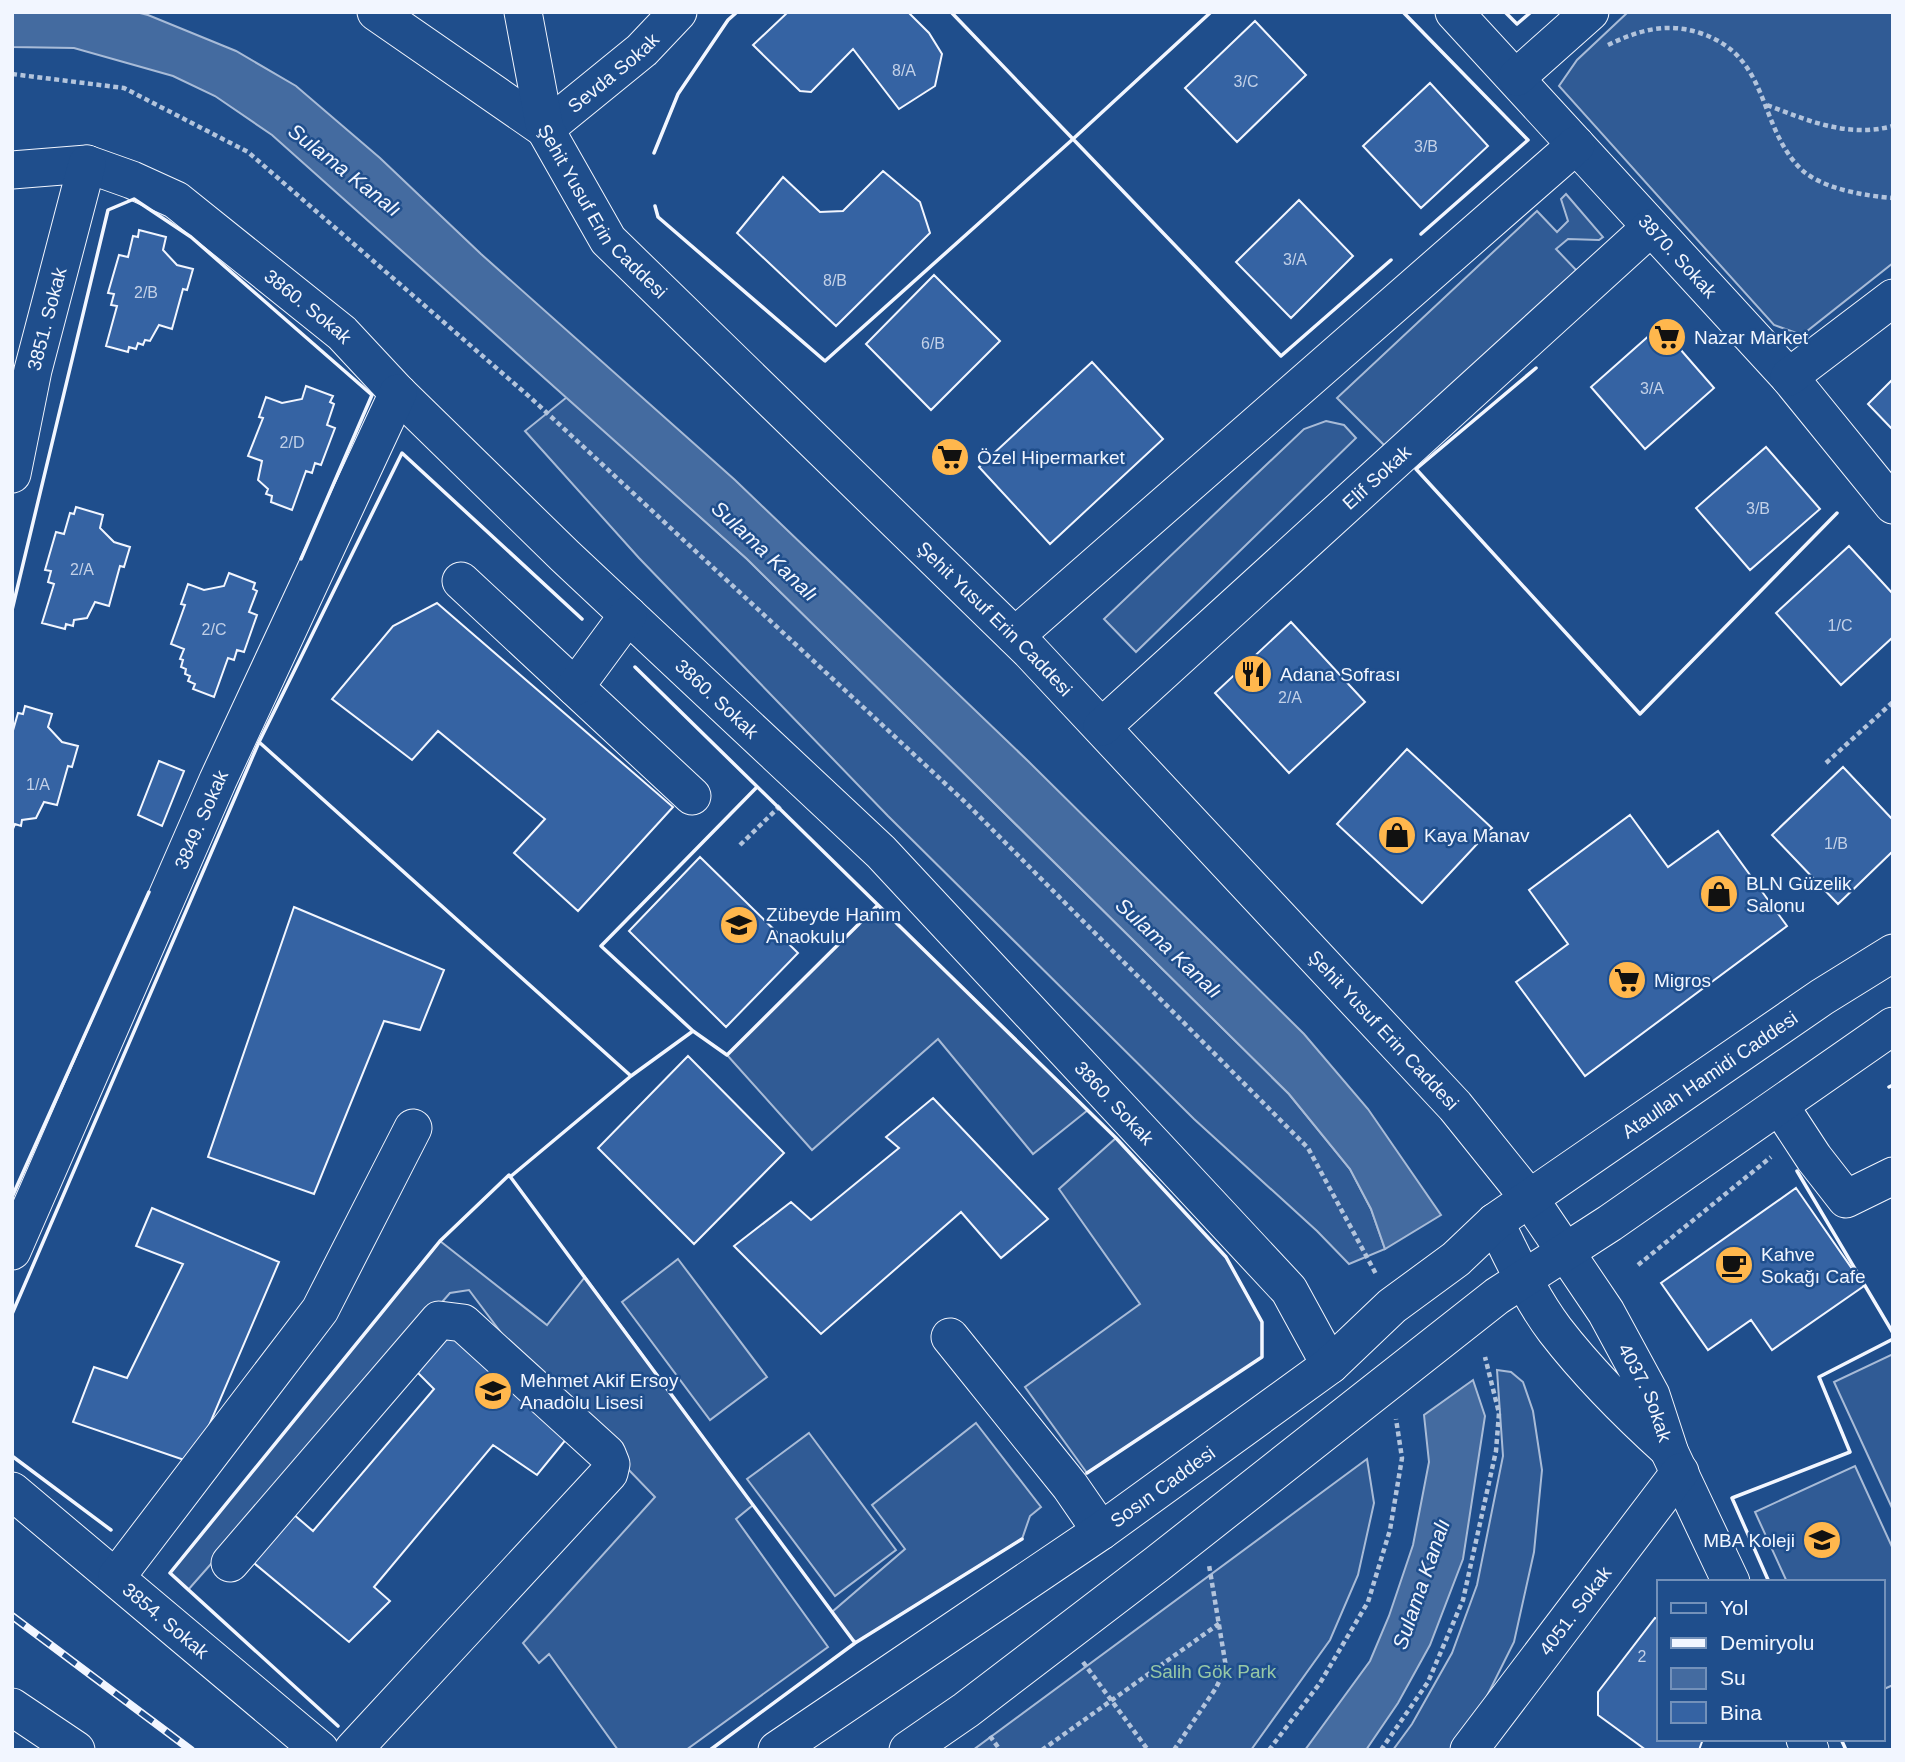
<svg xmlns="http://www.w3.org/2000/svg" width="1905" height="1762" font-family="Arial,sans-serif">
  <rect width="100%" height="100%" fill="#1f4e8c"/>
  <path fill="#305b95" stroke="#a8bbd7" stroke-width="2" d="M1628,12H1893V263L1802,335L1774,325L1559,86L1577,60Z
    M1566,194L1603,237L1599,240L1568,239L1556,249L1578,272L1389,450L1337,398L1537,211L1557,232L1568,221L1561,199Z
    M567,397L747,559L1289,1094L1350,1169L1371,1209L1385,1249L1349,1264L1317,1231L1194,1119L888,816L639,558L525,431Z
    M1326,421L1344,425L1356,438L1136,652L1104,619L1304,429Z
    M878,905L1088,1110L1033,1154L938,1039L812,1150L727,1055Z
    M1116,1138L1226,1257L1262,1322V1357L1087,1473L1025,1387L1140,1304L1059,1189Z
    M440,1241L547,1325L585,1277L753,1505L736,1519L828,1647L686,1750H618L549,1654L539,1663L523,1643L655,1497L517,1354L469,1290L450,1293L188,1590L170,1573Z
    M678,1259L767,1377L710,1420L622,1302Z
    M1893,1354V1510L1834,1382Z
    M1497,1370L1511,1372L1523,1382L1533,1411L1542,1470L1534,1552L1514,1642L1485,1700L1450,1750H1393L1412,1724L1452,1653L1477,1585L1503,1456Z
    M976,1423L1041,1507L1030,1516L1022,1539L855,1643L832,1612L905,1549L872,1505Z
    M809,1433L896,1550L835,1596L747,1479Z
    M1367,1459L1374,1503L1358,1575L1330,1640L1251,1750H973Z
    M1855,1466L1893,1549V1685L1882,1690V1582H1787L1755,1512Z"/>
  <path fill="#446ba0" stroke="#a8bbd7" stroke-width="2" d="M12,12H136L148,15L236,51L296,86L380,158L481,254L735,480L1028,761L1304,1034L1368,1109L1441,1215L1385,1249L1371,1209L1350,1169L1289,1094L747,559L272,135L215,96L173,76L74,48L12,47Z
    M1473,1380L1485,1416L1463,1559L1430,1645L1398,1703L1366,1750H1305L1370,1661L1389,1616L1413,1545L1429,1462L1424,1415Z"/>
  <path fill="#3563a3" stroke="#f2f6ff" stroke-width="2" d="M788,12H908L929,33L942,54L935,86L899,109L853,49L811,92L800,91L753,45Z
    M1255,21L1306,75L1237,142L1185,88Z
    M1430,83L1488,146L1421,208L1363,146Z
    M883,171L920,202L930,233L836,326L737,233L783,177L820,212L843,211Z
    M1299,200L1353,256L1291,318L1236,262Z
    M139,230L166,237L163,250L177,265L193,269L187,290L183,289L172,329L159,325L150,341L145,340L143,345L138,343L136,349L129,347L128,352L106,346L117,306L111,305L114,294L108,293L119,255L128,257L133,236L138,237Z
    M934,275L1000,341L931,410L866,344Z
    M1660,326L1714,388L1645,449L1591,387Z
    M1092,362L1163,439L1050,544L979,467Z
    M1893,379V430L1868,404Z
    M306,386L333,396L330,402L334,404L327,425L335,428L321,465L315,463L312,473L306,471L292,510L271,502L272,496L266,494L268,489L258,480L262,461L248,456L263,418L259,417L266,397L282,403L302,399Z
    M1766,447L1820,509L1750,570L1696,508Z
    M76,507L103,515L100,528L114,542L130,547L124,567L120,566L109,606L95,602L87,618L74,620L73,626L66,624L65,629L42,623L54,584L48,582L51,571L45,570L56,532L64,534L70,513L74,514Z
    M1849,546L1893,594V637L1841,685L1776,613Z
    M229,573L255,583L253,589L257,591L249,612L257,615L244,652L237,650L234,660L228,658L214,697L193,689L195,684L188,681L190,676L185,674L186,669L181,667L183,660L180,659L184,649L171,644L185,605L181,604L188,584L204,590L224,586Z
    M437,603L673,807L578,911L514,853L545,819L438,731L412,760L332,699L393,626Z
    M1291,622L1365,702L1289,773L1215,693Z
    M25,706L52,714L48,727L62,742L78,746L72,767L68,766L57,805L44,802L36,818L22,820L21,826L15,824L13,829L12,734L18,713L23,714Z
    M1407,749L1492,828L1422,903L1337,824Z
    M159,761L184,771L162,826L138,815Z
    M1843,767L1893,820V851L1838,904L1772,835Z
    M1630,815L1668,867L1718,831L1787,926L1585,1076L1516,982L1568,944L1529,890Z
    M700,857L798,953L726,1027L629,931Z
    M294,907L444,970L420,1030L384,1021L314,1194L208,1157Z
    M688,1056L784,1153L694,1244L598,1148Z
    M933,1098L1048,1219L1001,1258L961,1212L821,1334L734,1246L791,1202L811,1220L899,1148L886,1137Z
    M1796,1188L1864,1286L1772,1350L1751,1320L1708,1350L1661,1283Z
    M152,1208L279,1262L193,1463L73,1422L94,1367L127,1378L183,1264L136,1246Z
    M453,1330L572,1432L537,1475L493,1445L374,1587L390,1601L349,1642L249,1559L286,1508L313,1531L434,1389L416,1371Z
    M1655,1618L1658,1619V1739H1703L1699,1750H1646L1598,1715V1692Z"/>
  <g fill="none" stroke-linecap="round" stroke-linejoin="round">
    <defs>
      <g id="minor">
        <path id="s1" d="M376,12L545,129L642,50L678,12"/>
        <path id="s2" d="M523,12L545,129L608,240L1030,651L1455,1106L1529,1198L1606,1312L1651,1395L1669,1450C1628,1413 1589,1374 1555,1330C1530,1297 1513,1258 1495,1222"/>
        <path id="s3" d="M1454,12L1789,377L1893,505"/>
        <path d="M1517,77L1590,12"/>
        <path id="s4" d="M12,170L87,164L132,180L176,200L342,333L398,393L565,556L881,852L1289,1290L1330,1365"/>
        <path d="M1789,377L1893,298"/>
        <path id="s5" d="M12,474L33,370L87,164"/>
        <path d="M461,581L692,796"/>
        <path d="M1015,636L1576,145"/>
        <path d="M575,687L628,615"/>
        <path id="s6" d="M1102,727L1650,228"/>
        <path d="M1780,1106L1814,1158L1846,1199L1893,1176"/>
        <path id="s7" d="M12,1251L218,780L398,393"/>
        <path d="M950,1337L1070,1486L1101,1531"/>
        <path d="M1670,1453L1731,1582"/>
        <path id="s8" d="M12,1491L320,1750"/>
        <path d="M230,1563L439,1320L463,1323L607,1454L611,1464L609,1473L353,1750"/>
        <path d="M117,1576L320,1310L413,1128"/>
        <path d="M12,1707L76,1750"/>
        <path d="M1805,1739L1810,1750"/>
        <path id="s9" d="M777,1750L1101,1531L1330,1365L1392,1306L1456,1259L1495,1222L1822,997L1893,953"/>
        <path d="M908,1750L966,1710L1157,1564L1497,1296L1610,1223L1893,1026"/>
        <path id="s10" d="M1469,1750L1680,1472"/>
      </g>
    </defs>
    <use href="#minor" stroke="#f2f6ff" stroke-width="39"/>
    <path stroke="#b3c4dc" stroke-width="4.5" stroke-dasharray="5 3.5" stroke-linecap="butt" d="M1608,45C1639,30 1667,22 1700,33C1771,56 1757,127 1802,170C1823,189 1866,196 1893,198
      M12,74L124,88L248,152L532,399L965,802L1308,1148L1376,1274
      M1767,105C1809,121 1848,138 1893,126
      M1826,763L1893,702
      M740,845L782,804
      M1638,1265L1771,1157
      M1083,1662L1148,1750
      M990,1736L1000,1750
      M1042,1750L1220,1623
      M1174,1750L1216,1688L1226,1667L1209,1565
      M1269,1750L1320,1683L1368,1602L1390,1530L1402,1458L1396,1419
      M1381,1750L1428,1682L1463,1600L1496,1451L1499,1413L1485,1357"/>
    <use href="#minor" stroke="#1f4e8c" stroke-width="37"/>
    <defs>
      <path id="rail" d="M12,1616L191,1750"/>
    </defs>
    <use href="#rail" stroke="#f2f6ff" stroke-width="8"/>
    <use href="#rail" stroke="#1f4e8c" stroke-width="5" stroke-dasharray="16" stroke-linecap="butt"/>
    <path stroke="#f2f6ff" stroke-width="3.5" d="M1211,12L1073,139L1281,356L1391,260
      M1403,12L1528,140L1421,234
      M1505,12L1517,24L1531,12
      M654,153L678,94L728,20L737,12
      M655,206L658,217L825,361L1073,139L951,12
      M1536,368L1416,469L1640,714L1837,513
      M12,610L108,210L134,199L191,237L372,395L301,559
      M582,619L402,453L259,742L631,1076L693,1031L727,1055L878,905L635,667
      M878,905L1116,1138L1226,1257L1262,1322V1357L1087,1473
      M693,1031L601,946L756,788
      M1889,1087L1893,1085
      M1797,1171L1893,1333
      M510,1177L631,1076
      M12,1197L149,892
      M12,1314L259,742
      M12,1456L111,1530
      M1769,1582L1732,1498L1850,1452L1819,1377L1893,1339
      M854,1641L855,1643L1022,1539
      M338,1726L170,1573L440,1241L509,1175L855,1643L710,1750
      M1841,1739L1846,1750"/>
  </g>
  <defs>
    <symbol id="supermarket-disc" viewBox="-11 -11 22 22"><circle r="9.5" fill="#ffb74d" stroke="#1f4e8c"/><path d="M-6-5.5h2.5l.6 2H6L4.5 2H-2.5L-4.4-4H-6ZM-1.5 3.2a1.3 1.3 0 1 0 .1 0ZM3 3.2a1.3 1.3 0 1 0 .1 0Z" fill="#111"/></symbol>
    <symbol id="restaurant-disc" viewBox="-11 -11 22 22"><circle r="9.5" fill="#ffb74d" stroke="#1f4e8c"/><path d="M-5-6h1v4h1v-4h1v4h1v-4h1v5L-1.5 .5V6h-2V.5L-5-1ZM5-6V6H3V1.5H1.5Q1.5-4 5-6Z" fill="#111"/></symbol>
    <symbol id="shop-disc" viewBox="-11 -11 22 22"><circle r="9.5" fill="#ffb74d" stroke="#1f4e8c"/><path d="M-5-2.5h2.3a2.7 3.5 0 0 1 5.4 0H5L5.5 6h-11ZM-1.5-2.5h3a1.5 2.3 0 0 0-3 0Z" fill="#111"/></symbol>
    <symbol id="school-disc" viewBox="-11 -11 22 22"><circle r="9.5" fill="#ffb74d" stroke="#1f4e8c"/><path d="M0-5L7-2L0 1L-7-2ZM-4 1L0 2.5L4 1V4Q0 6-4 4Z" fill="#111"/></symbol>
    <symbol id="cafe-disc" viewBox="-11 -11 22 22"><circle r="9.5" fill="#ffb74d" stroke="#1f4e8c"/><path d="M-5.5-4.5H6V0H3Q3 3.5 0 3.5H-2.5Q-5.5 3.5-5.5 0ZM3-3.2v2h1.7v-2ZM-6 4.5H4V6H-6Z" fill="#111"/></symbol>
  </defs>
  <g fill-rule="evenodd">
    <use href="#supermarket-disc" x="1645" y="315" width="44" height="44"/>
    <use href="#supermarket-disc" x="928" y="435" width="44" height="44"/>
    <use href="#restaurant-disc" x="1231" y="652" width="44" height="44"/>
    <use href="#shop-disc" x="1375" y="813" width="44" height="44"/>
    <use href="#shop-disc" x="1697" y="872" width="44" height="44"/>
    <use href="#school-disc" x="717" y="903" width="44" height="44"/>
    <use href="#supermarket-disc" x="1605" y="958" width="44" height="44"/>
    <use href="#cafe-disc" x="1712" y="1243" width="44" height="44"/>
    <use href="#school-disc" x="471" y="1369" width="44" height="44"/>
    <use href="#school-disc" x="1800" y="1518" width="44" height="44"/>
  </g>
  <g text-anchor="middle" dominant-baseline="central" stroke-width="5" stroke-linejoin="round" paint-order="stroke">
    <g font-size="16" fill="#c3d1e8">
      <text x="904" y="70">8/A</text>
      <text x="1246" y="81">3/C</text>
      <text x="1426" y="146">3/B</text>
      <text x="1295" y="259">3/A</text>
      <text x="835" y="280">8/B</text>
      <text x="146" y="292">2/B</text>
      <text x="933" y="343">6/B</text>
      <text x="1652" y="388">3/A</text>
      <text x="292" y="442">2/D</text>
      <text x="1758" y="508">3/B</text>
      <text x="82" y="569">2/A</text>
      <text x="1840" y="625">1/C</text>
      <text x="214" y="629">2/C</text>
      <text x="1290" y="697">2/A</text>
      <text x="38" y="784">1/A</text>
      <text x="1836" y="843">1/B</text>
      <text x="1642" y="1656">2</text>
    </g>
    <g font-size="19" fill="#f2f6ff" stroke="#1f4e8c">
      <text stroke="none"><textPath href="#s1" startOffset="294">Sevda Sokak</textPath></text>
      <text stroke="none"><textPath href="#s2" startOffset="220">Şehit Yusuf Erin Caddesi</textPath></text>
      <text stroke="none"><textPath href="#s3" startOffset="331">3870. Sokak</textPath></text>
      <text stroke="none"><textPath href="#s4" startOffset="341">3860. Sokak</textPath></text>
      <text stroke="none"><textPath href="#s5" startOffset="159">3851. Sokak</textPath></text>
      <text stroke="none"><textPath href="#s6" startOffset="371">Elif Sokak</textPath></text>
      <text stroke="none"><textPath href="#s2" startOffset="788">Şehit Yusuf Erin Caddesi</textPath></text>
      <text stroke="none"><textPath href="#s4" startOffset="908">3860. Sokak</textPath></text>
      <text stroke="none"><textPath href="#s7" startOffset="471">3849. Sokak</textPath></text>
      <text stroke="none"><textPath href="#s2" startOffset="1354">Şehit Yusuf Erin Caddesi</textPath></text>
      <text stroke="none"><textPath href="#s9" startOffset="1153">Ataullah Hamidi Caddesi</textPath></text>
      <text stroke="none"><textPath href="#s4" startOffset="1475">3860. Sokak</textPath></text>
      <text stroke="none"><textPath href="#s2" startOffset="1804">4037. Sokak</textPath></text>
      <text stroke="none"><textPath href="#s9" startOffset="467">Sosın Caddesi</textPath></text>
      <text stroke="none"><textPath href="#s10" startOffset="175">4051. Sokak</textPath></text>
      <text stroke="none"><textPath href="#s8" startOffset="201">3854. Sokak</textPath></text>
    </g>
    <g font-size="19" fill="#f2f6ff" stroke="#1f4e8c" text-anchor="start">
      <text x="1694" y="337">Nazar Market</text>
      <text x="977" y="457">Özel Hipermarket</text>
      <text x="1280" y="674">Adana Sofrası</text>
      <text x="1424" y="835">Kaya Manav</text>
      <text x="1746" y="883">BLN Güzelik<tspan x="1746" dy="22">Salonu</tspan></text>
      <text x="766" y="914">Zübeyde Hanım<tspan x="766" dy="22">Anaokulu</tspan></text>
      <text x="1654" y="980">Migros</text>
      <text x="1761" y="1254">Kahve<tspan x="1761" dy="22">Sokağı Cafe</tspan></text>
      <text x="520" y="1380">Mehmet Akif Ersoy<tspan x="520" dy="22">Anadolu Lisesi</tspan></text>
      <text x="1795" y="1540" text-anchor="end">MBA Koleji</text>
    </g>
    <g font-size="19" fill="#97c8a6" stroke="#1f4e8c">
      <text x="1213" y="1671">Salih Gök Park</text>
    </g>
    <g font-size="21" font-style="italic" fill="#f2f6ff" stroke="#1f4e8c">
      <text transform="translate(345 170) rotate(38)">Sulama Kanalı</text>
      <text transform="translate(765 551) rotate(43)">Sulama Kanalı</text>
      <text transform="translate(1169 948) rotate(43)">Sulama Kanalı</text>
      <text transform="translate(1421 1584) rotate(-71)">Sulama Kanalı</text>
    </g>
  </g>
  <rect width="1905" height="1762" fill="none" stroke="#f2f6ff" stroke-width="28"/>
  <rect x="1657" y="1580" width="228" height="161" fill="#1f4e8c" stroke="#7391ba" stroke-width="2"/>
  <rect x="1671" y="1603" width="35" height="10" fill="#1f4e8c" stroke="#7391ba" stroke-width="2"/>
  <text x="1720" y="1615" font-size="21" fill="#f2f6ff">Yol</text>
  <rect x="1671" y="1638" width="35" height="10" fill="#f2f6ff" stroke="#7391ba" stroke-width="2"/>
  <text x="1720" y="1650" font-size="21" fill="#f2f6ff">Demiryolu</text>
  <rect x="1671" y="1668" width="35" height="21" fill="#446ba0" stroke="#7391ba" stroke-width="2"/>
  <text x="1720" y="1685" font-size="21" fill="#f2f6ff">Su</text>
  <rect x="1671" y="1702" width="35" height="21" fill="#3563a3" stroke="#7391ba" stroke-width="2"/>
  <text x="1720" y="1720" font-size="21" fill="#f2f6ff">Bina</text>
</svg>
